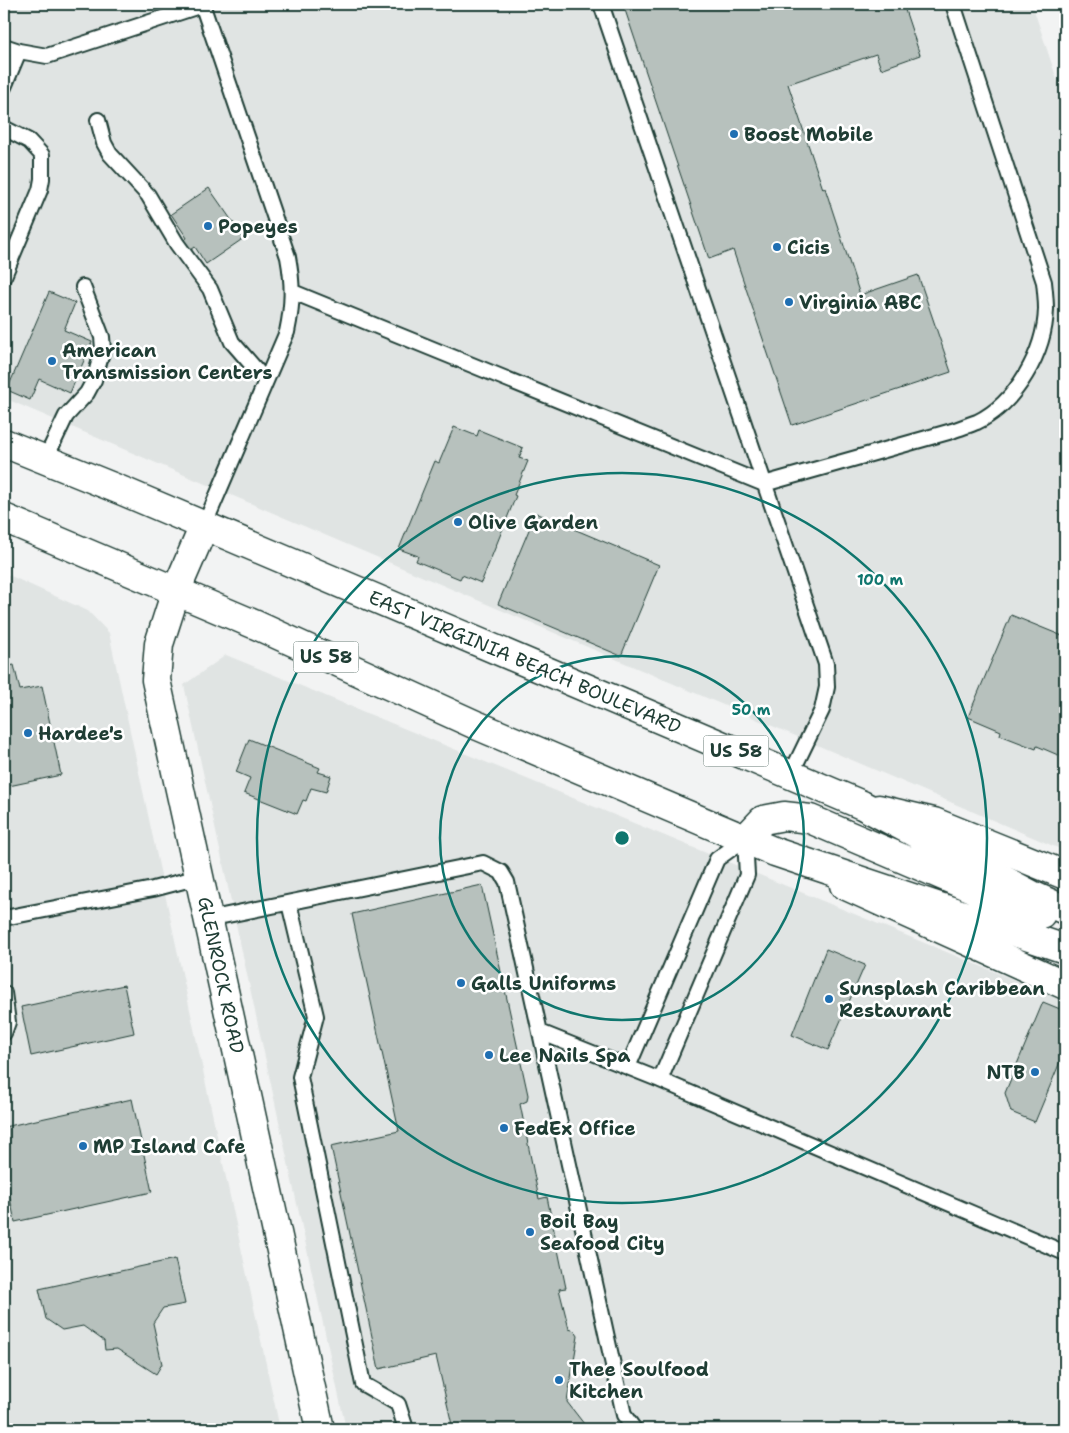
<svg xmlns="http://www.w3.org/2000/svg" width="1069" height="1433" font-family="'Shantell Sans',sans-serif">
  <rect width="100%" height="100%" fill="#f2f3f3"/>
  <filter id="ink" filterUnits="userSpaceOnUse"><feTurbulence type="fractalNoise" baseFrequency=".02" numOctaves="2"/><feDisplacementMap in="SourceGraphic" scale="10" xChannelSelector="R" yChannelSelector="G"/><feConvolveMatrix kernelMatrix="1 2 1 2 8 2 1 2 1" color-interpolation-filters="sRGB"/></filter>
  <g filter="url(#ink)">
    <path fill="#e0e4e3" d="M4,4H1032L1065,104V851L4,398Z
      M4,573L88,611L109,633L280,1429H4Z
      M226,655L1065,1001V1429H346L184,685Z"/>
    <path fill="#b7c1bd" stroke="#1f3d34" d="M623,4H903L920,55L881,69L876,54L788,84L823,189L825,188L860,295L918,275L951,372L792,425L733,250L709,259Z
      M209,188L244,238L206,264L195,247L191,250L184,240L187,238L171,214Z
      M49,292L75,303L64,330L92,342L70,393L39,379L30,400L7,390Z
      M454,427L477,436L479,430L523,448L519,458L528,461L514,495L516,496L481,583L462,575L460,579L416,561L418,556L399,549L435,461L439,463Z
      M536,513L659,565L621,656L498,604Z
      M1011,615L1065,637V758L1037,746L1036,749L1000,735L1001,731L968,717Z
      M14,665L20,690L42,686L61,775L4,787V667Z
      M249,739L320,768L318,772L331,776L326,792L311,788L306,801L303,800L297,814L244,793L250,778L236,772Z
      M482,885L528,1095L527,1101L520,1104L539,1199L547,1197L566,1288L559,1289L569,1329L575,1331L578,1336L567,1402L588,1429H453L436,1356L379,1369L331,1146L399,1131L352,914Z
      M826,949L865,965L828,1050L792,1035Z
      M124,985L134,1033L31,1056L21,1007Z
      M1043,1002L1065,1011V1050L1035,1122L1011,1112L1005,1093Z
      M132,1099L152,1192L15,1222L4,1169V1127Z
      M175,1259L185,1304L163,1308L153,1323L162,1364L156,1374L117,1349L105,1350L104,1341L83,1326L62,1330L46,1319L39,1289Z"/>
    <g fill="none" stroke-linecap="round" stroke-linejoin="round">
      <defs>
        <path id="lane" d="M202,4L288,257C293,284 293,304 287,332L204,526
          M601,4L826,664L827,687L822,710L791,774
          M4,46L19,51L47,56L202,5
          M4,87L19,51
          M98,120L104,143L110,154L148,195L177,244L210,289L232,342L266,381
          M4,128L29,141L42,155V179L40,190L4,276
          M293,292L764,484
          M45,460L66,416L87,393L94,380L103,349L102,337L83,287
          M764,484L952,431C960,428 969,425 977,422C1016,403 1045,352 1046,309C1046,300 1045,291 1044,282L953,4
          M289,903L316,1016L300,1077L363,1384L398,1404L406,1429
          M4,918L153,889L199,877
          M208,919L483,863L501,872L507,882L624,1415L634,1429
          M4,993L8,1022L4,1033
          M540,1032L660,1080L1065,1253
          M628,1067L717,859L745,839
          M660,1080L747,875L745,839"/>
        <path id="street" d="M879,809L934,822L1065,875
          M844,885L1065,985"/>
        <path id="secondary" d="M204,526L176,591L159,644L156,680L320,1429"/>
        <path id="primary" d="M4,443L125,492L862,805L1034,896L1065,910
          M4,518L256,625L476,725L775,852L1065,949
          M745,839L763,820L784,816L810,819L1021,909L1041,914"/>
      </defs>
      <use href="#lane" stroke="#1f3d34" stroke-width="18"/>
      <use href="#street" stroke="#1f3d34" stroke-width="31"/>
      <use href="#secondary" stroke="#1f3d34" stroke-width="31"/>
      <use href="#primary" stroke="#1f3d34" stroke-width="31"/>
      <use href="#lane" stroke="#fff" stroke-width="14"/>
      <use href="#street" stroke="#fff" stroke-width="28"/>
      <use href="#secondary" stroke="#fff" stroke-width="28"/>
      <use href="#primary" stroke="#fff" stroke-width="28"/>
    </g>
  </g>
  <g fill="none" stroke="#0f766e" stroke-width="2.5">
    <circle cx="622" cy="838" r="182"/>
    <circle cx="622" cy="838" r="365"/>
  </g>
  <g fill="#1f6fb2" stroke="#fff" stroke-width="2">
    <circle cx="734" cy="134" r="5"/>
    <circle cx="208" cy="226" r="5"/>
    <circle cx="777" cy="247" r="5"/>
    <circle cx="789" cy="302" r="5"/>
    <circle cx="52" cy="361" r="5"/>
    <circle cx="458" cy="522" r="5"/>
    <circle cx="28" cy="733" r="5"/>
    <circle cx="461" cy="983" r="5"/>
    <circle cx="829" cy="999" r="5"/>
    <circle cx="489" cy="1055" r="5"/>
    <circle cx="1035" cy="1072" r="5"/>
    <circle cx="504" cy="1128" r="5"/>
    <circle cx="83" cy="1146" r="5"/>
    <circle cx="530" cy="1232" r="5"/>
    <circle cx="559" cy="1380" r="5"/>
  </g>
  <g text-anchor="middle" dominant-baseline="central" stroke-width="5" stroke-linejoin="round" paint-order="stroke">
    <g fill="#fff" stroke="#627771" stroke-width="1">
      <rect x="293.5" y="641.5" width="65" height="31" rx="4"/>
      <rect x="703.5" y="735.5" width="65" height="31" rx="4"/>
    </g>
    <g font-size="18" font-weight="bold" fill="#1f3d34">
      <text x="326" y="657">US 58</text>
      <text x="736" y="751">US 58</text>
    </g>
    <g font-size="19" font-weight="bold" fill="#1f3d34" stroke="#fff" text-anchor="start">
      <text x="744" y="134">Boost Mobile</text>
      <text x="218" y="226">Popeyes</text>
      <text x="787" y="247">Cicis</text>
      <text x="799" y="302">Virginia ABC</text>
      <text x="62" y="350">American<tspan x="62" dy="22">Transmission Centers</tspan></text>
      <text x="468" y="522">Olive Garden</text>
      <text x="38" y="733">Hardee's</text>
      <text x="471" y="983">Galls Uniforms</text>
      <text x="839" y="988">Sunsplash Caribbean<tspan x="839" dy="22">Restaurant</tspan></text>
      <text x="499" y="1055">Lee Nails Spa</text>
      <text x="1025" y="1072" text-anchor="end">NTB</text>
      <text x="514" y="1128">FedEx Office</text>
      <text x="93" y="1146">MP Island Cafe</text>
      <text x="540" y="1221">Boil Bay<tspan x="540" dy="22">Seafood City</tspan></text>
      <text x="569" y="1369">Thee Soulfood<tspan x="569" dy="22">Kitchen</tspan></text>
    </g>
    <g font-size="19" fill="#1f3d34" stroke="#fff">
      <text transform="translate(525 662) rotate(23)">EAST VIRGINIA BEACH BOULEVARD</text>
      <text transform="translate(221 975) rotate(78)">GLENROCK ROAD</text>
    </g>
  </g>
  <circle cx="622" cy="838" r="8" fill="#0f766e" stroke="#fff" stroke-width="2.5"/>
  <g font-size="15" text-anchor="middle" font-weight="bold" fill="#0f766e" stroke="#fff" stroke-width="5" stroke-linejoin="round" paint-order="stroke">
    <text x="880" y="585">100 m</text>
    <text x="751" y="715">50 m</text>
  </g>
  <rect width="1069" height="1433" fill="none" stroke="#fff" stroke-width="20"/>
  <rect x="10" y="10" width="1049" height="1413" fill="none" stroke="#1f3d34" stroke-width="2" filter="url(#ink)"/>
</svg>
